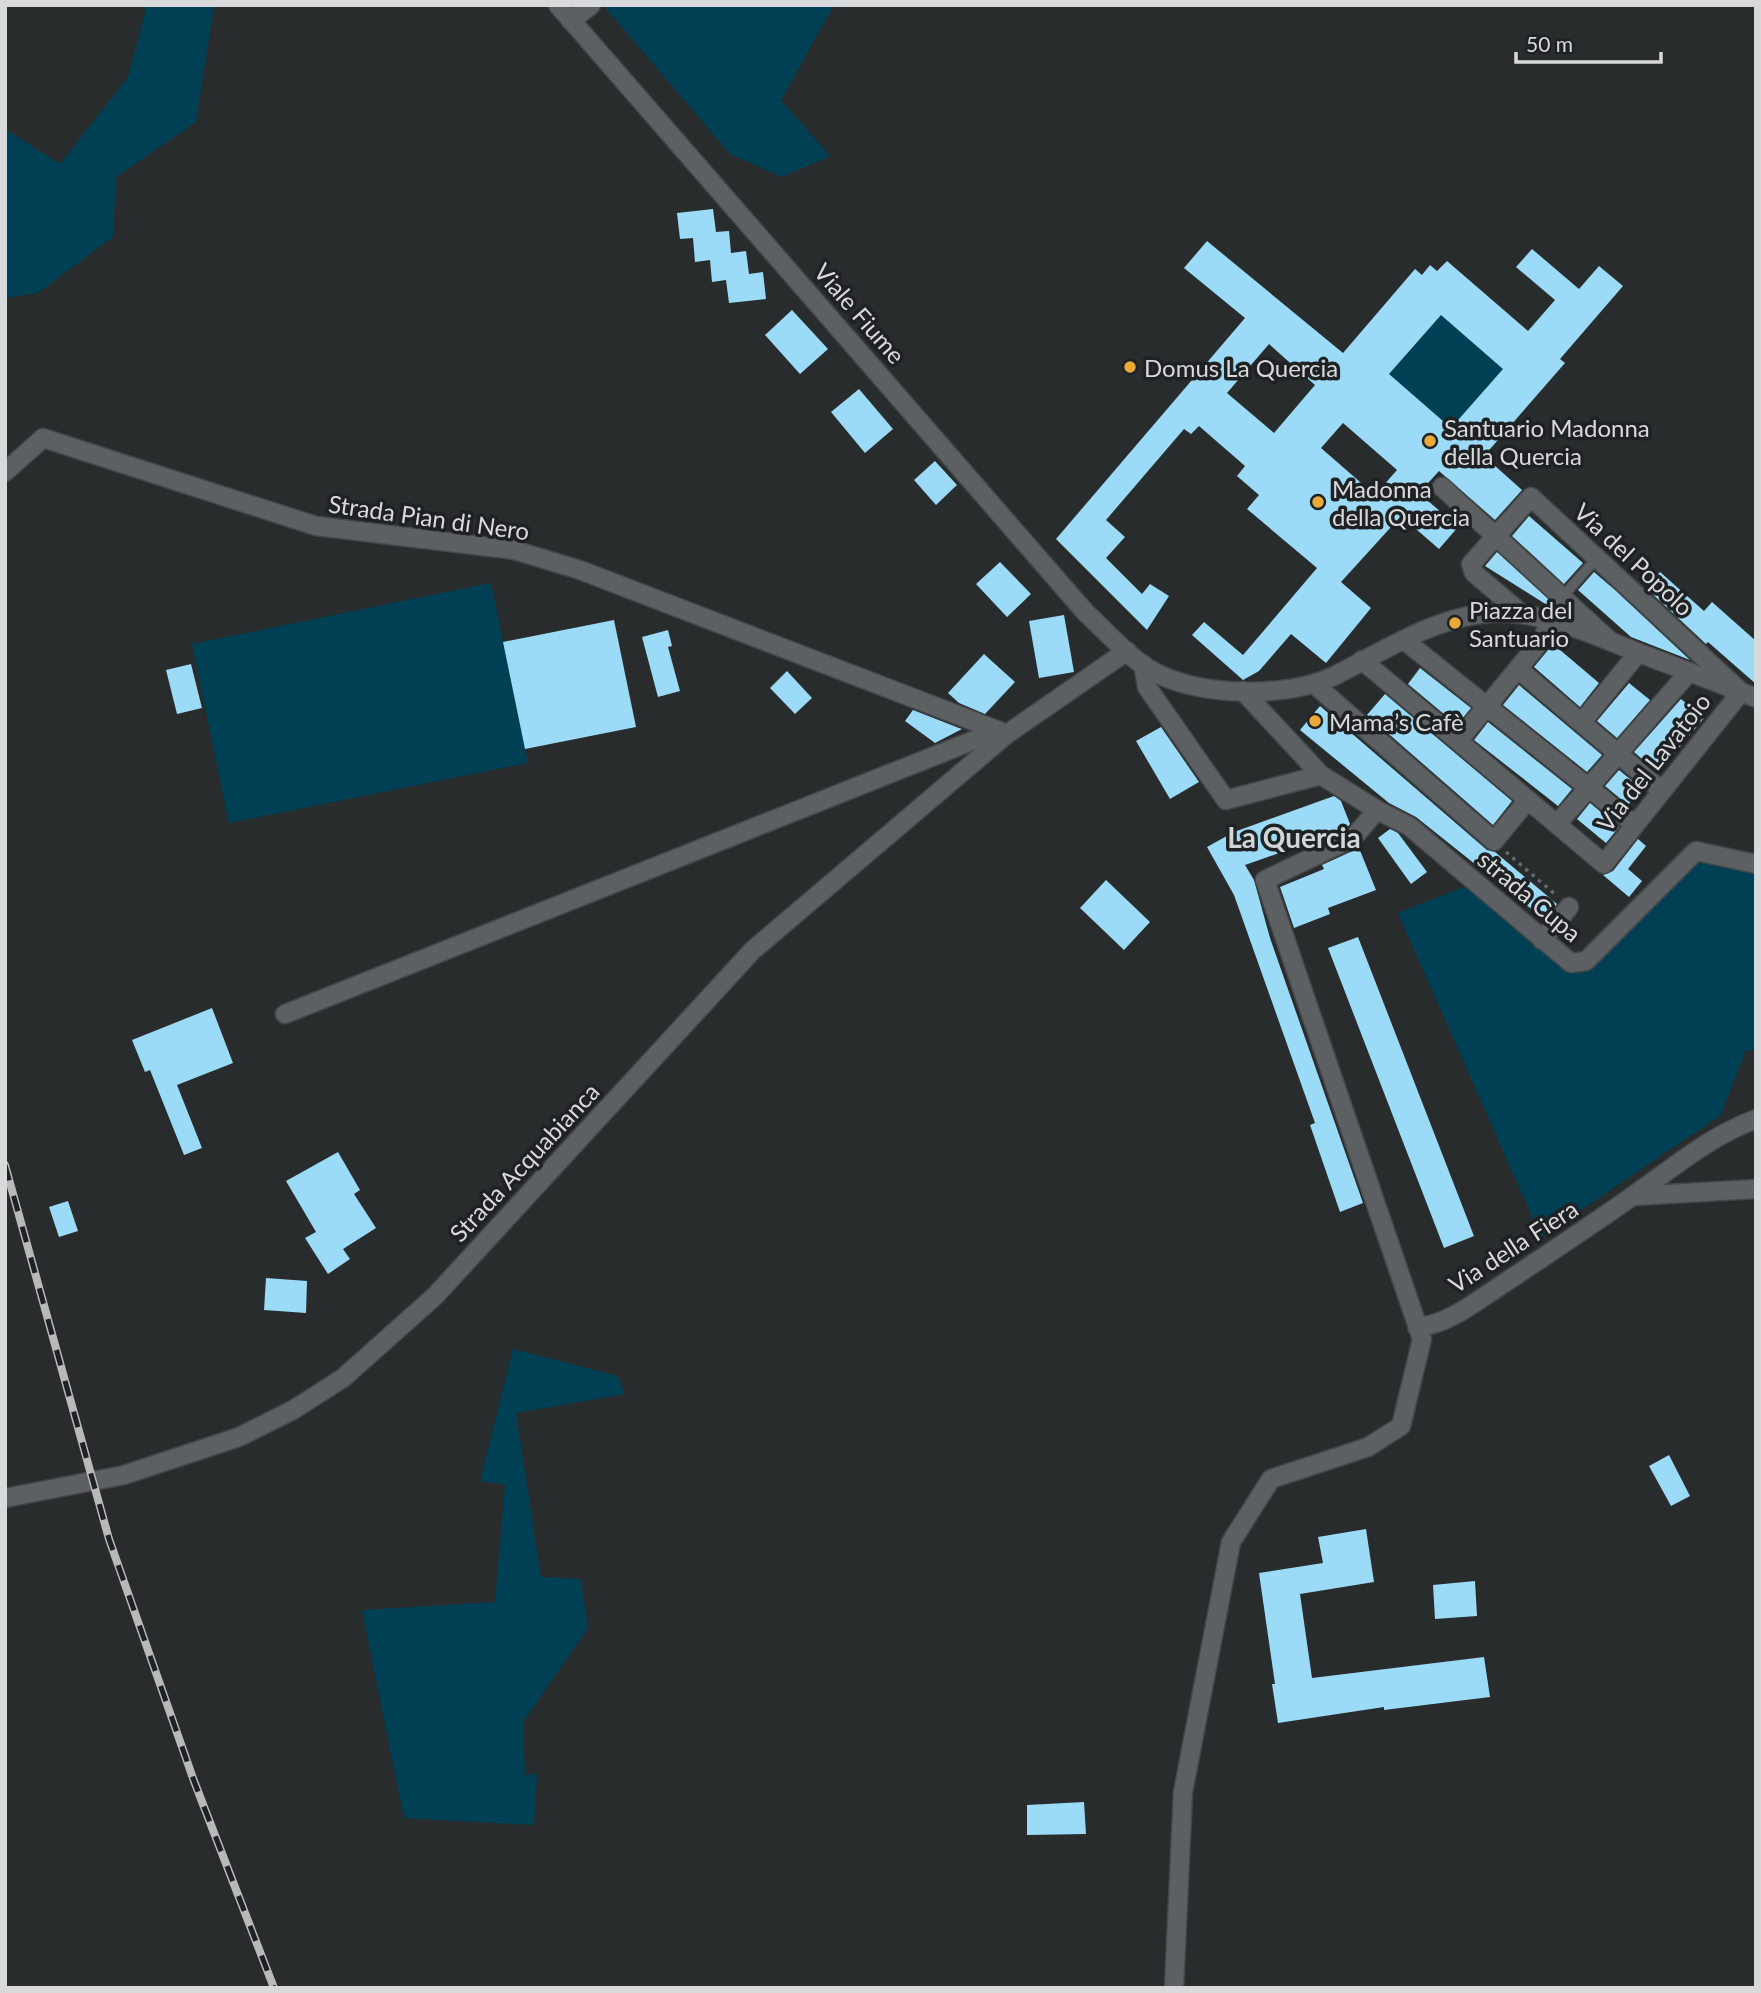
<svg xmlns="http://www.w3.org/2000/svg" width="1761" height="1993" font-family="Lato,sans-serif">
  <rect width="100%" height="100%" fill="#282c2d"/>
  <path fill="#004055" d="M147,5H214L196,122L116,177L113,237L38,293L5,298V129L60,164L128,77Z
    M603,5H834L781,100L830,156L782,177L730,154Z
    M1441,315L1503,369L1451,428L1389,374Z
    M491,583L528,763L229,823L192,644Z
    M1700,862L1756,871V1051L1746,1050L1721,1115L1541,1237L1398,913L1469,885L1574,972L1591,969Z
    M513,1349L618,1376L625,1394L516,1413L541,1577L581,1579L588,1628L523,1722L525,1775L537,1774L534,1825L404,1818L362,1610L495,1602L505,1485L480,1481Z"/>
  <path fill="#9bdbf7" fill-rule="evenodd" d="M713,209L716,232L729,231L731,253L746,251L749,274L763,272L766,299L729,303L726,280L712,282L710,260L695,262L693,238L680,239L677,213Z
    M1207,241L1343,353L1415,269L1422,275L1430,265L1437,271L1447,261L1528,331L1555,300L1516,267L1532,249L1579,289L1599,266L1623,286L1560,359L1565,363L1484,456L1522,490L1495,520L1439,471L1419,493L1458,527L1439,549L1401,516L1341,582L1371,608L1326,663L1291,634L1259,671L1243,680L1192,635L1204,622L1243,655L1317,568L1247,509L1259,495L1237,476L1245,466L1199,426L1191,434L1184,429L1106,520L1125,537L1106,558L1142,594L1150,584L1169,596L1147,630L1056,539L1245,318L1184,268ZM1441,315L1503,369L1451,428L1389,374ZM1269,344L1315,385L1274,433L1227,393ZM1343,423L1397,470L1375,495L1321,448Z
    M792,310L828,349L800,374L765,335Z
    M859,389L893,429L865,453L831,412Z
    M935,461L957,485L936,505L914,480Z
    M1529,516L1583,563L1564,584L1512,536Z
    M1497,552L1557,607L1555,610L1485,566Z
    M1000,562L1031,594L1007,617L976,584Z
    M1594,572L1615,590L1690,660L1631,637L1578,590Z
    M1660,572L1704,611L1712,602L1756,641V684L1708,642L1706,644L1646,588Z
    M1064,615L1074,672L1039,678L1029,621Z
    M614,620L636,727L525,749L503,642Z
    M668,630L672,646L668,647L680,691L658,697L642,637Z
    M1553,644L1599,683L1580,707L1534,667Z
    M984,654L1015,682L985,714L959,703L948,693Z
    M191,664L202,708L177,714L166,670Z
    M1420,668L1471,708L1457,725L1408,684Z
    M787,671L812,698L795,714L770,688Z
    M1629,683L1650,700L1617,738L1597,721Z
    M1519,685L1602,755L1587,772L1503,705Z
    M1385,694L1512,801L1493,825L1367,715Z
    M1681,699L1704,718L1658,773L1634,752Z
    M1320,706L1487,850L1495,852L1557,904L1544,919L1416,817L1389,803L1300,730Z
    M913,710L959,728L962,729L935,743L905,721Z
    M1488,722L1572,789L1558,806L1474,740Z
    M1161,727L1199,782L1170,799L1136,741Z
    M1619,770L1641,788L1628,805L1605,786Z
    M1334,796L1341,801L1350,824L1346,829L1314,844L1313,841L1245,865L1254,880L1270,938L1363,1203L1340,1212L1310,1125L1315,1123L1234,895L1207,847L1234,832Z
    M1590,803L1619,827L1606,843L1577,819Z
    M1390,829L1398,833L1427,872L1411,884L1378,838Z
    M1638,839L1646,846L1628,869L1642,881L1629,897L1603,875L1613,871Z
    M1359,848L1376,890L1328,908L1330,914L1294,928L1280,887L1324,869L1322,865Z
    M1106,880L1150,922L1124,950L1080,908Z
    M1358,937L1474,1236L1444,1248L1328,948Z
    M212,1008L233,1063L177,1085L202,1148L184,1155L150,1070L145,1072L132,1040Z
    M338,1152L360,1190L354,1194L376,1228L343,1249L350,1259L328,1274L305,1238L316,1232L286,1181Z
    M68,1201L78,1231L59,1237L49,1207Z
    M266,1278L307,1281L306,1313L264,1310Z
    M1669,1455L1690,1496L1671,1506L1649,1466Z
    M1366,1529L1374,1582L1300,1594L1312,1678L1484,1657L1490,1697L1384,1710V1707L1278,1723L1272,1684H1275L1259,1573L1323,1563L1318,1537Z
    M1475,1581L1477,1616L1435,1619L1433,1585Z
    M1084,1802L1086,1834L1027,1835V1805Z"/>
  <g fill="none" stroke-linecap="round" stroke-linejoin="round">
    <defs>
      <path id="lane" d="M1563,596L1597,558"/>
      <path id="street" d="M571,21L591,5
        M5,472L43,438L316,526L514,550L580,570L1007,734
        M1442,487L1610,641
        M1404,640L1635,825
        M1362,660L1528,800
        M1143,664L1147,687L1226,800L1321,775
        M1518,669L1662,791
        M1314,684L1494,841L1528,800L1604,864L1741,692L1531,497L1471,564L1474,573L1522,614
        M1243,691L1321,775L1377,810L1409,826L1571,963L1586,961L1696,851L1756,864
        M1582,722L1638,653
        M1458,741L1544,637L1548,620
        M1557,824L1689,672
        M1542,940L1569,907
        M285,1014L982,737L1004,735
        M1633,1196L1756,1189
        M1417,1327C1449,1325 1479,1299 1506,1282C1549,1253 1592,1225 1634,1195C1674,1167 1710,1136 1756,1119
        M1174,1988L1183,1792L1231,1542L1271,1479L1368,1447L1401,1426L1422,1339L1265,880L1353,838L1377,810"/>
      <path id="secondary" d="M558,5L1086,613C1106,631 1126,655 1149,669C1194,697 1286,699 1334,676C1380,653 1428,621 1480,614C1537,606 1595,636 1647,656C1683,670 1720,683 1756,698
        M5,1498L124,1475L239,1437L293,1410L343,1378L435,1296L753,950L1007,734L1127,651"/>
    </defs>
    <use href="#lane" stroke="#444749" stroke-width="12"/>
    <use href="#street" stroke="#444749" stroke-width="21"/>
    <use href="#secondary" stroke="#444749" stroke-width="21"/>
    <path stroke="#656869" stroke-width="3.5" stroke-dasharray="3.5 5" stroke-linecap="butt" d="M1506,852L1556,895"/>
    <use href="#lane" stroke="#5c6062" stroke-width="9"/>
    <use href="#street" stroke="#5c6062" stroke-width="18"/>
    <use href="#secondary" stroke="#5c6062" stroke-width="18"/>
    <defs>
      <path id="rail" d="M5,1165L109,1539L194,1781L274,1988"/>
    </defs>
    <use href="#rail" stroke="#b7b9ba" stroke-width="8"/>
    <use href="#rail" stroke="#1f2224" stroke-width="5" stroke-dasharray="16" stroke-linecap="butt"/>
  </g>
  <g fill="#eaaa38" stroke="#1f2224" stroke-width="2.5">
    <circle cx="1130" cy="367" r="7"/>
    <circle cx="1430" cy="441" r="7"/>
    <circle cx="1318" cy="502" r="7"/>
    <circle cx="1455" cy="623" r="7"/>
    <circle cx="1315" cy="721" r="7"/>
  </g>
  <g text-anchor="middle" dominant-baseline="central" stroke-width="7" stroke-linejoin="round" paint-order="stroke">
    <g font-size="24" fill="#d7d9da" stroke="#1f2224">
      <text transform="translate(860 313) rotate(49)">Viale Fiume</text>
      <text transform="translate(429 517) rotate(8)">Strada Pian di Nero</text>
      <text transform="translate(1634 559) rotate(43)">Via del Popolo</text>
      <text transform="translate(1653 762) rotate(-52)">Via del Lavatoio</text>
      <text transform="translate(1530 896) rotate(40)">strada Cupa</text>
      <text transform="translate(524 1162) rotate(-47)">Strada Acquabianca</text>
      <text transform="translate(1513 1246) rotate(-33)">Via della Fiera</text>
    </g>
    <g font-size="24" fill="#d7d9da" stroke="#1f2224" text-anchor="start">
      <text x="1144" y="367">Domus La Quercia</text>
      <text x="1444" y="427">Santuario Madonna<tspan x="1444" dy="28">della Quercia</tspan></text>
      <text x="1332" y="488">Madonna<tspan x="1332" dy="28">della Quercia</tspan></text>
      <text x="1469" y="609">Piazza del<tspan x="1469" dy="28">Santuario</tspan></text>
      <text x="1329" y="721">Mama’s Cafè</text>
    </g>
    <g font-size="28" font-weight="bold" fill="#d0d5d7" stroke="#1f2224">
      <text x="1294" y="837">La Quercia</text>
    </g>
  </g>
  <rect width="1761" height="1993" fill="none" stroke="#d7d9da" stroke-width="14"/>
  <path d="M1516 52v10h145v-10" fill="none" stroke="#d7d9da" stroke-width="3.5"/>
  <text x="1526" y="52" font-size="21" fill="#d7d9da" stroke="#1f2224" stroke-width="5" paint-order="stroke">50 m</text>
</svg>
